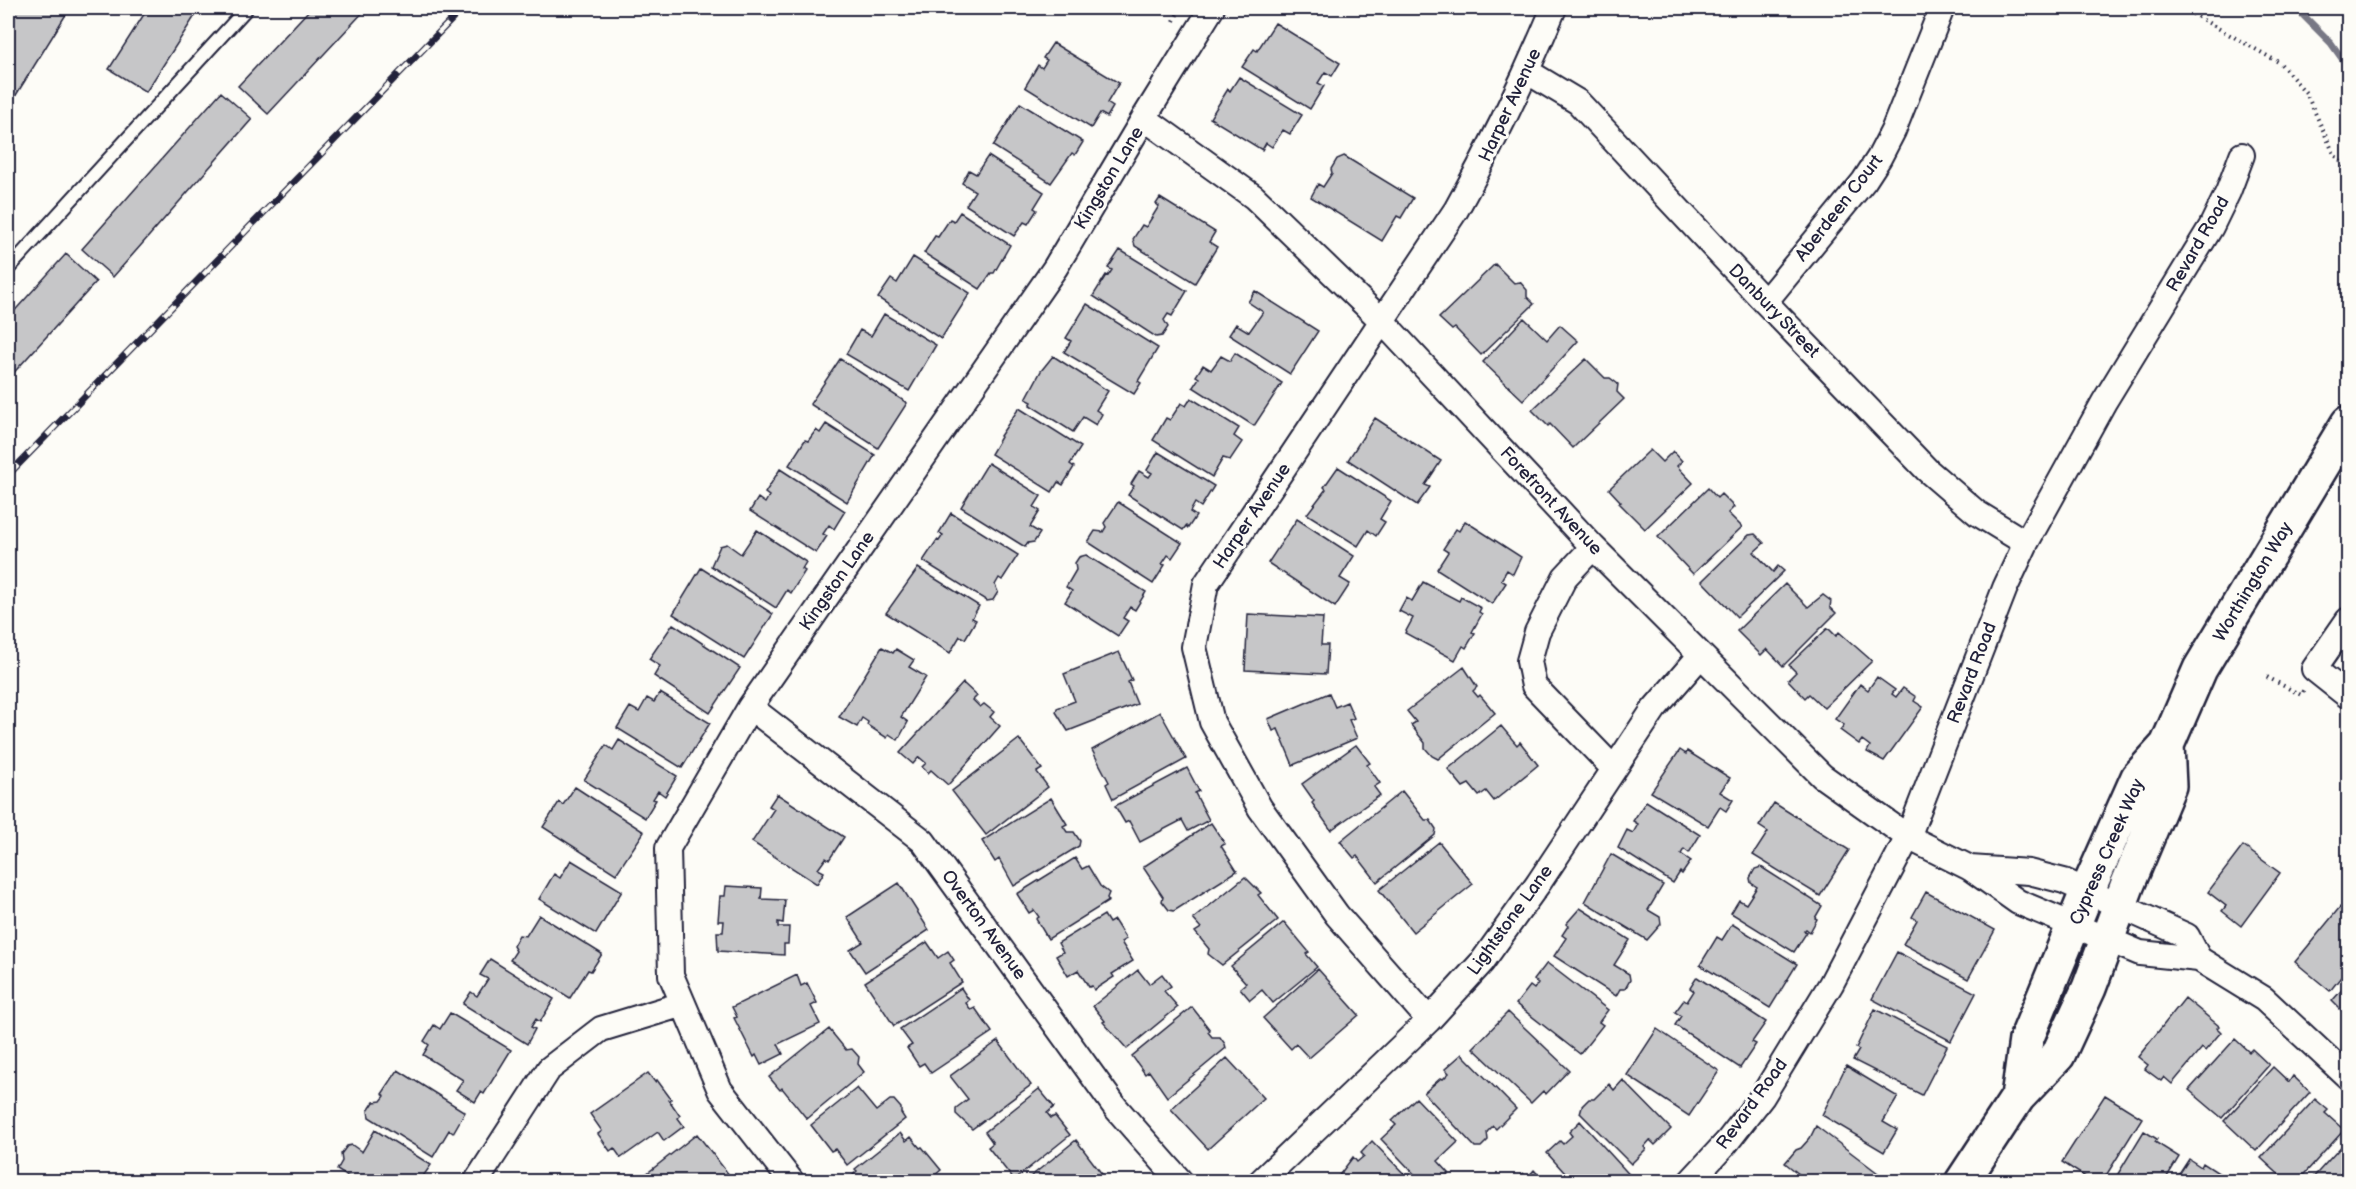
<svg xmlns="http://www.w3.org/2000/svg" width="2356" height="1189" font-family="'Balsamiq Sans',sans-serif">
  <rect width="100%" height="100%" fill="#fdfcf7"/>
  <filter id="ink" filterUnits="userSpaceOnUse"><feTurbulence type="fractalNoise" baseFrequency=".0167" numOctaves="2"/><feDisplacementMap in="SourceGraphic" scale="12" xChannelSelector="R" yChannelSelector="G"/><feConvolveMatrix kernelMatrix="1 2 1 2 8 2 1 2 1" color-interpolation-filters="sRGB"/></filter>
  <g filter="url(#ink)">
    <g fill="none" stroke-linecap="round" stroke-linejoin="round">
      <path stroke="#787885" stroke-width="7" d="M2296,8L2331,43L2348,67"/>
    </g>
    <path fill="#c6c6c8" stroke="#22223b" stroke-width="1.5" d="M8,8H70L8,108Z
      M148,8H200L146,92L109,69Z
      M311,8H367L268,114L238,86Z
      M1275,23L1340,63L1332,76L1325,72L1318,83L1324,86L1310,109L1242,67L1254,49L1257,51Z
      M1053,43L1119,83L1107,103L1113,107L1107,117L1100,113L1091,128L1025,87L1038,65L1042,68L1047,60L1043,58Z
      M1239,77L1302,115L1290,134L1283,130L1272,147L1266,143L1262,150L1210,118L1228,89L1230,91Z
      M221,92L252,119L113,277L82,249Z
      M1020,103L1083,142L1075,155L1072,153L1051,183L993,146Z
      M988,156L1044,192L1034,208L1037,210L1028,224L1024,222L1014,236L966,205L975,191L962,183L969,170L976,174Z
      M1344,156L1413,198L1401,218L1397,216L1382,241L1311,197L1318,184L1323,187L1332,173L1331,169L1337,159Z
      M1160,198L1215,232L1209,242L1217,247L1195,283L1135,246L1133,239L1142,225L1146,227L1159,206L1156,204Z
      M960,212L1010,245L994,273H991L980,289L924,253L935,236L938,237L950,219L954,221Z
      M1120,250L1187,291L1172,316L1168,314L1164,320L1168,327L1162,336L1156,337L1093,296L1106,275L1108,276L1112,270L1108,268Z
      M66,254L96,282L8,379V318Z
      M913,257L970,293L941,339L878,298L891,279L897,283Z
      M1495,264L1514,283L1520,282L1527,290V297L1534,304L1481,355L1455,328L1452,330L1439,318Z
      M1255,291L1318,331L1290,374L1229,335L1236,324L1249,332L1263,312L1248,302Z
      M1087,304L1158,348L1138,381L1141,383L1134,394L1064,352L1071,341L1066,338Z
      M884,314L936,345L909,391L846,354L860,330L871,336Z
      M1524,318L1547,340L1560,325L1578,341L1523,400L1483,362Z
      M1235,353L1282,383L1254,426L1193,387L1199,378L1196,376L1203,365L1211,370L1221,356L1230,361Z
      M1053,356L1108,391L1096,410L1102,414L1096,425L1083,417L1073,432L1030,405L1032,402L1026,399L1041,371Z
      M840,359L907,403L878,448L810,404Z
      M1586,359L1605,378H1610L1618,384L1617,392L1624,399L1573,448L1550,424L1548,426L1532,410Z
      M1191,398L1239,428L1234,436L1242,442L1230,460L1223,458L1212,477L1153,440L1166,418L1170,420L1181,403L1186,406Z
      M1019,408L1081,447L1070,464L1074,467L1063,485L1058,482L1052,492L991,454L1001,437L1000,436Z
      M1375,418L1441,461L1425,485L1430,487L1417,505L1348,460Z
      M826,424L875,455L847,502L789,465L805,440L808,441L816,430L820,433Z
      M1650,450L1662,462L1673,451L1682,461L1677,466L1693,483L1645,529L1619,503L1621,502L1609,489Z
      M1158,452L1214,486L1201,507L1195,503L1190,512L1196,516L1188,528L1186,526L1183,530L1128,495L1134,486L1131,484L1139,471L1149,477L1152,473L1147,470Z
      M988,463L1041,496L1034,507L1040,511L1030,527L1040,533L1034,542L1028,543L1025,547L961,507Z
      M1338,467L1391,501L1380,519L1385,522L1376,536L1368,530L1358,546L1307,514L1326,489L1324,487Z
      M780,469L845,511L834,529L829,525L823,534L827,536L816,553L750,511L758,498L765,503L769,496L765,493Z
      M1708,488L1717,498L1721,494L1734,507L1728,513L1742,527L1693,574L1658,537Z
      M1118,502L1182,543L1172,558L1168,555L1162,564L1165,565L1153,584L1088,542L1095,531L1103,532L1106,527L1104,523Z
      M951,513L1018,555L1002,580L999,578L995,585L998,592L993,600L987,601L923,561L937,540L939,541L943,535L939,533Z
      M1297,519L1354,556L1340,578L1350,584L1335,607L1268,563Z
      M1465,521L1521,557L1513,574L1507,570L1501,580L1506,583L1492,604L1437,569L1448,552L1443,549L1456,529L1459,531Z
      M757,530L806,562L802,569L805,571L791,593L787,590L776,608L711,566L720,546L727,544L741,554Z
      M1755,534L1764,543L1754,552L1773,572L1778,566L1784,571L1737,617L1702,581L1749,535Z
      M1086,555L1146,592L1135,610L1130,607L1123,618L1128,621L1118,636L1065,602L1072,591L1066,587L1076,570L1075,563L1079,557Z
      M701,568L773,614L744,659L673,614Z
      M918,568L979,606L972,618L976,620L965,639L960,636L950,653L886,613Z
      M1423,582L1459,601L1461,597L1481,608L1479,612L1482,614L1472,632L1475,633L1466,648L1463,646L1455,660L1405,633L1413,618L1399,611L1406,598L1412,601Z
      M1785,584L1808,607L1823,595L1831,601L1830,607L1836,613L1783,666L1767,649L1761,655L1737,631Z
      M1248,614L1323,618L1321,645H1328L1326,674L1245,670Z
      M673,624L740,668L710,713L654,676L660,666L649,659Z
      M1828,628L1836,636L1839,632L1872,661L1824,708L1809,694L1805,698L1788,680L1796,672L1789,665Z
      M882,647L893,653L896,649L914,660L909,667L926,677L901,717L908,722L898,740L889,734L887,738L867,725L868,722L862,718L857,727L839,717Z
      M1119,652L1132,680L1128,682L1137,704L1068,731L1056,712L1057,708L1075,701L1064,674Z
      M1464,667L1477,687L1473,691L1478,697L1480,695L1495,713L1438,759L1432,756L1425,748V743L1411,725L1416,722L1407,711Z
      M1877,677L1895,690L1892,694L1896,697L1903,688L1916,697L1914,701L1923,707L1884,761L1867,752L1870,746L1862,740L1859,744L1840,730L1844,725L1835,719L1860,684L1868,690Z
      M963,683L977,696L973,700L980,707L984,704L994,712L990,717L1000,726L948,785L931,770L928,773L922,767L926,763L919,757L913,764L900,753Z
      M660,693L710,723L682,768L617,728L630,707L639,712L647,698L654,702Z
      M1329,693L1335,707L1347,702L1354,718L1349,720L1357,738L1293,765L1278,729L1273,731L1268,719Z
      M1160,712L1186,759L1113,799L1106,784L1109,782L1092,750Z
      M1501,726L1517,745L1520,742L1538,765L1494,801L1486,791L1479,796L1469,784L1463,787L1448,769Z
      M1019,739L1042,769L1037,772L1048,787L986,835L952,791Z
      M619,740L677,776L665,796L658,791L653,799L656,800L645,818L584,780L606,745L613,750Z
      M1356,745L1370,763L1367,765L1380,783L1374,787L1380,795L1331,830L1312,803L1314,801L1302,784Z
      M1680,750L1686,754L1687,751L1730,778L1720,792L1733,800L1726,811L1720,807L1708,826L1651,792Z
      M1187,768L1199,791L1195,793L1209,820L1188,831L1182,820L1140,842L1129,821L1125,823L1115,806Z
      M575,787L644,832L616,874L543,827L559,802L563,805Z
      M1402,791L1425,820H1430L1436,829L1435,835L1377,882L1357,856L1354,858L1340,841Z
      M777,794L844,837L829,860L826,858L818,869L824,872L817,884L752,842L774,809L769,806Z
      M1051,798L1067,824L1063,826L1067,832H1074L1080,841L1079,846L1014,886L999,859L995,862L982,841Z
      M1646,801L1700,835L1689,853L1684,849L1681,854L1691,861L1682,874L1680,872L1673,883L1618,848L1627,830L1633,833L1638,824L1633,821Z
      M1774,803L1849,850L1820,896L1753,855L1768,832L1759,826Z
      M1211,823L1225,844L1221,846L1237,871L1174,911L1169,910L1162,901L1163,897L1143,867Z
      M1439,842L1473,884L1413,932L1379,890Z
      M2243,846L2280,873L2241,926L2222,911L2226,906L2208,892Z
      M1611,854L1663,885L1648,910L1660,917L1661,924L1647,940L1585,902Z
      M1075,858L1082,869L1088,866L1100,886L1109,893L1107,898L1109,901L1048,939L1036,919L1039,917L1034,910L1029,913L1017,894Z
      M571,860L622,891L596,934L539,899L554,874L560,878Z
      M1761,867L1822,906L1815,918L1817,919L1810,932L1806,929L1804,931L1807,932L1794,952L1731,913L1739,900L1746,904L1757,887L1751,883L1750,878L1755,869Z
      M1245,877L1261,893L1258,895L1278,920L1222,965L1208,954L1209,949L1195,932L1201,928L1193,919Z
      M899,883L929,930L865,972L850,950L863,942L847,917Z
      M726,886L762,888L761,899L785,900L783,923L778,922V927H789L788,944H784V955L718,951L717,932H723L724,921H718L720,896H725Z
      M1926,892L1995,930L1968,979L1903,944L1917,920L1912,917Z
      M2340,907L2348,914V968L2330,991L2295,962Z
      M1580,908L1630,940L1614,965L1629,974L1630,980L1625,989H1620L1616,996L1554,956L1566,938L1562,935L1568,926L1566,924Z
      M539,915L602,954L591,971L588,970L570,998L510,960L516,951L513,946L519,935L526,936Z
      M1104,915L1109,923L1114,920L1126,939L1121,942L1133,961L1112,974L1114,977L1094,990L1092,986L1089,987L1078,970L1068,976L1056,956L1063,952L1058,943Z
      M1284,922L1309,952L1306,954L1317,967L1273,1003L1262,990L1250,1000L1240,988L1246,983L1231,966Z
      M1732,924L1797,964L1770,1008L1700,965L1717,937L1722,940Z
      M927,942L938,958L948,951L954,960L950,963L962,982L894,1026L865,982Z
      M1897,952L1976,993L1951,1041L1872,999Z
      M490,959L554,999L540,1022L536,1019L531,1027L535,1029L527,1044L463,1004L471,992L477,996L488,979L480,975Z
      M1547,963L1608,1010L1599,1022L1603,1025L1580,1054L1516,1004L1530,986L1534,989L1538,983L1534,980Z
      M1318,969L1359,1015L1309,1058L1296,1044L1291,1049L1263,1018Z
      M1138,970L1149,984L1162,974L1171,986L1164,991L1178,1007L1127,1049L1103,1022L1105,1021L1093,1006Z
      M797,975L801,986L807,983L817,1003L811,1006L820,1024L778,1044L783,1054L761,1065L756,1055L754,1057L734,1018L737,1017L732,1007Z
      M1697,977L1766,1022L1752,1042L1756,1044L1740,1068L1675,1025L1681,1016L1675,1012L1684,1000L1687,1002L1694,991L1690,988Z
      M2348,983V1013L2346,1011L2344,1013L2332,1001Z
      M961,988L969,1000L966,1003L971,1010L975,1008L992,1032L931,1073L924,1063L919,1066L907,1048L912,1045L900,1029Z
      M2185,998L2219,1026L2217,1028L2221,1032L2205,1051L2202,1048L2172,1084L2164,1077L2161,1081L2145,1069L2148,1065L2138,1057Z
      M1192,1007L1210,1030L1208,1032L1212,1037H1220L1225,1044L1226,1048L1167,1097L1149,1071L1145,1074L1132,1056Z
      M1875,1009L1947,1046L1922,1095L1853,1060L1859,1050L1856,1048Z
      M1508,1012L1569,1070L1546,1094L1543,1091L1531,1103L1473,1048Z
      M450,1013L511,1050L484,1094L481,1092L475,1102L456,1090L463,1080L423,1055L429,1045L424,1041L434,1025L440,1029Z
      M829,1029L846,1050L852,1049L859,1057L858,1064L864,1072L807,1119L782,1088L780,1090L769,1077Z
      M1657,1029L1719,1071L1689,1116L1627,1075Z
      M2235,1039L2249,1052L2252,1049L2269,1065L2222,1118L2189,1090Z
      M998,1041L1031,1085L972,1129L956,1114V1108L968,1099L950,1076Z
      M1462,1054L1516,1109L1496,1129L1493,1126L1487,1132L1488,1140L1481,1147H1475L1424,1093L1441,1078L1443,1079L1449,1073L1445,1069Z
      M1227,1058L1264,1098L1208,1149L1171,1109Z
      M1846,1066L1898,1097L1883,1122L1897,1130L1884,1152L1822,1115Z
      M2273,1067L2289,1082L2293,1076L2310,1092L2256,1151L2224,1121Z
      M398,1070L465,1112L453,1133L449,1130L433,1157L369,1117L368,1111L374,1102L381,1101L385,1096L382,1094Z
      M648,1073L655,1082L657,1080L671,1099L669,1100L680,1116L678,1118L684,1126L664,1141L658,1132L621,1158L614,1148L610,1151L598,1134L602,1131L590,1114Z
      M1623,1080L1671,1129L1655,1145L1650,1140L1644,1147L1646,1149L1631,1164L1580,1113L1582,1106L1589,1099H1594L1609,1084L1614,1090Z
      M857,1088L876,1111L890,1100H894L901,1108V1113L905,1119L847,1165L835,1149L831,1151L811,1125Z
      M1039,1089L1054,1107L1047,1113L1051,1118L1055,1116L1070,1135L1014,1180L988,1147L993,1143L985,1132Z
      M2105,1095L2142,1118L2102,1182H2093L2062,1162Z
      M1416,1098L1458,1142L1438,1161L1449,1173L1447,1182H1422L1381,1139L1396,1125L1392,1121Z
      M2315,1099L2328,1110L2325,1113L2344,1130L2297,1182H2287L2261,1158Z
      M1580,1121L1636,1182H1573L1547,1153L1560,1141L1563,1144L1572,1136L1569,1132Z
      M1816,1126L1882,1176L1877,1182H1809L1785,1163L1796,1150L1801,1148L1810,1138Z
      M375,1130L431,1165L419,1182H356L337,1170L342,1161L341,1154L347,1146L352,1145L362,1152Z
      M2144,1131L2157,1139L2155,1142L2179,1157L2164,1182H2113Z
      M900,1133L906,1141L911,1137L920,1148L922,1147L941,1170L927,1182H857L852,1176L857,1171L855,1169Z
      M697,1134L730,1176L722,1182H636Z
      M2348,1139V1182H2309Z
      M1076,1140L1108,1182H1034L1030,1177Z
      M1372,1141L1412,1182H1334L1353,1157L1357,1162L1364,1156L1361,1153Z
      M2189,1159L2201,1167L2203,1163L2220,1174L2217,1178L2222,1182H2174Z
      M1534,1170L1545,1182H1514L1523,1173L1527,1178Z"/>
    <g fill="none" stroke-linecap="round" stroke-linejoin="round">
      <defs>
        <path id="lane" d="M8,269L247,8"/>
        <path id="street" d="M1528,72L1578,102L1765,302L1927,470L1977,513L2026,543
          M1144,118L1254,197L1381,320L1593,547L1822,776L1908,837L1970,868L2018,902L2140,953L2199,959L2264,999L2348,1077
          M1765,302L1864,181L1879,158L1893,131L1942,8
          M1593,547L1565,577L1537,632L1529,661L1534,686L1613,768
          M2348,620L2314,669L2348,696
          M750,707L923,841L1116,1108L1181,1182
          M1970,868L2029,872L2064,881L2187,936L2199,959
          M1429,1020L1337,915L1260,808L1212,722L1194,647L1206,584L1456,210C1493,144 1525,77 1554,8
          M476,1182L549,1069L601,1029L683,1004
          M792,1182L720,1090L671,975L668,848L750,707L1055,268L1144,118L1212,8
          M1260,1182L1429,1020L1482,962L1538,884L1654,709L1700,656
          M1690,1182L1727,1142L1762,1097L1831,984L1908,837L2005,588L2026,543L2104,402L2211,227L2228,192L2242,155"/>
        <path id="secondary" d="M2018,1097L2026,1040L2087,892L2138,777L2167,745L2200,669L2348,423
          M1962,1182L2018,1097L2058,1055L2089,988L2127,886L2169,786L2167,745"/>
      </defs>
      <use href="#lane" stroke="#22223b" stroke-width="16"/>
      <use href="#street" stroke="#22223b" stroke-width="28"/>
      <use href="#secondary" stroke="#22223b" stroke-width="38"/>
      <path stroke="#22223b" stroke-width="4" stroke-dasharray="1.5 4.5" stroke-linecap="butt" d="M2182,8L2280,63L2306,93L2334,154L2348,171
        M1174,21L1180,8
        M2267,677L2301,695L2304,689"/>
      <use href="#lane" stroke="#fdfcf7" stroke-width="12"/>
      <use href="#street" stroke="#fdfcf7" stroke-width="24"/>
      <use href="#secondary" stroke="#fdfcf7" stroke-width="33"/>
      <defs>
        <path id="rail" d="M8,475L463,8"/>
      </defs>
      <use href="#rail" stroke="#22223b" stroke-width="7"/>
      <use href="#rail" stroke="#fdfcf7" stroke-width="4.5" stroke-dasharray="14" stroke-linecap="butt"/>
    </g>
  </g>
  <g text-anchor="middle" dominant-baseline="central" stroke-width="6" stroke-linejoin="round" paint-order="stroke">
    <g font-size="18" fill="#22223b" stroke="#fdfcf7">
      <text transform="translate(1510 105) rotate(-65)">Harper Avenue</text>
      <text transform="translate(1109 178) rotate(-59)">Kingston Lane</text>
      <text transform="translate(1839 208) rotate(-52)">Aberdeen Court</text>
      <text transform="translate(2198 244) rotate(-60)">Revard Road</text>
      <text transform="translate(1774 311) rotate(46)">Danbury Street</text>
      <text transform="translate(1551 501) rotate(47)">Forefront Avenue</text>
      <text transform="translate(1252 516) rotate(-56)">Harper Avenue</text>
      <text transform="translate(837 581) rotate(-55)">Kingston Lane</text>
      <text transform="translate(2253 582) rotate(-59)">Worthington Way</text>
      <text transform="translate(1972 673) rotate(-69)">Revard Road</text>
      <text transform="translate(2107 852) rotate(-66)">Cypress Creek Way</text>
      <text transform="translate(1510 920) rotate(-54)">Lightstone Lane</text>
      <text transform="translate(984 925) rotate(54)">Overton Avenue</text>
      <text transform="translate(1752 1104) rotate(-54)">Revard Road</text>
    </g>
  </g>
  <rect width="2356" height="1189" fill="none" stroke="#fdfcf7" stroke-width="30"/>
  <rect x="15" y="15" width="2326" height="1159" fill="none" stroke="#22223b" stroke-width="2" filter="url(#ink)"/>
</svg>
